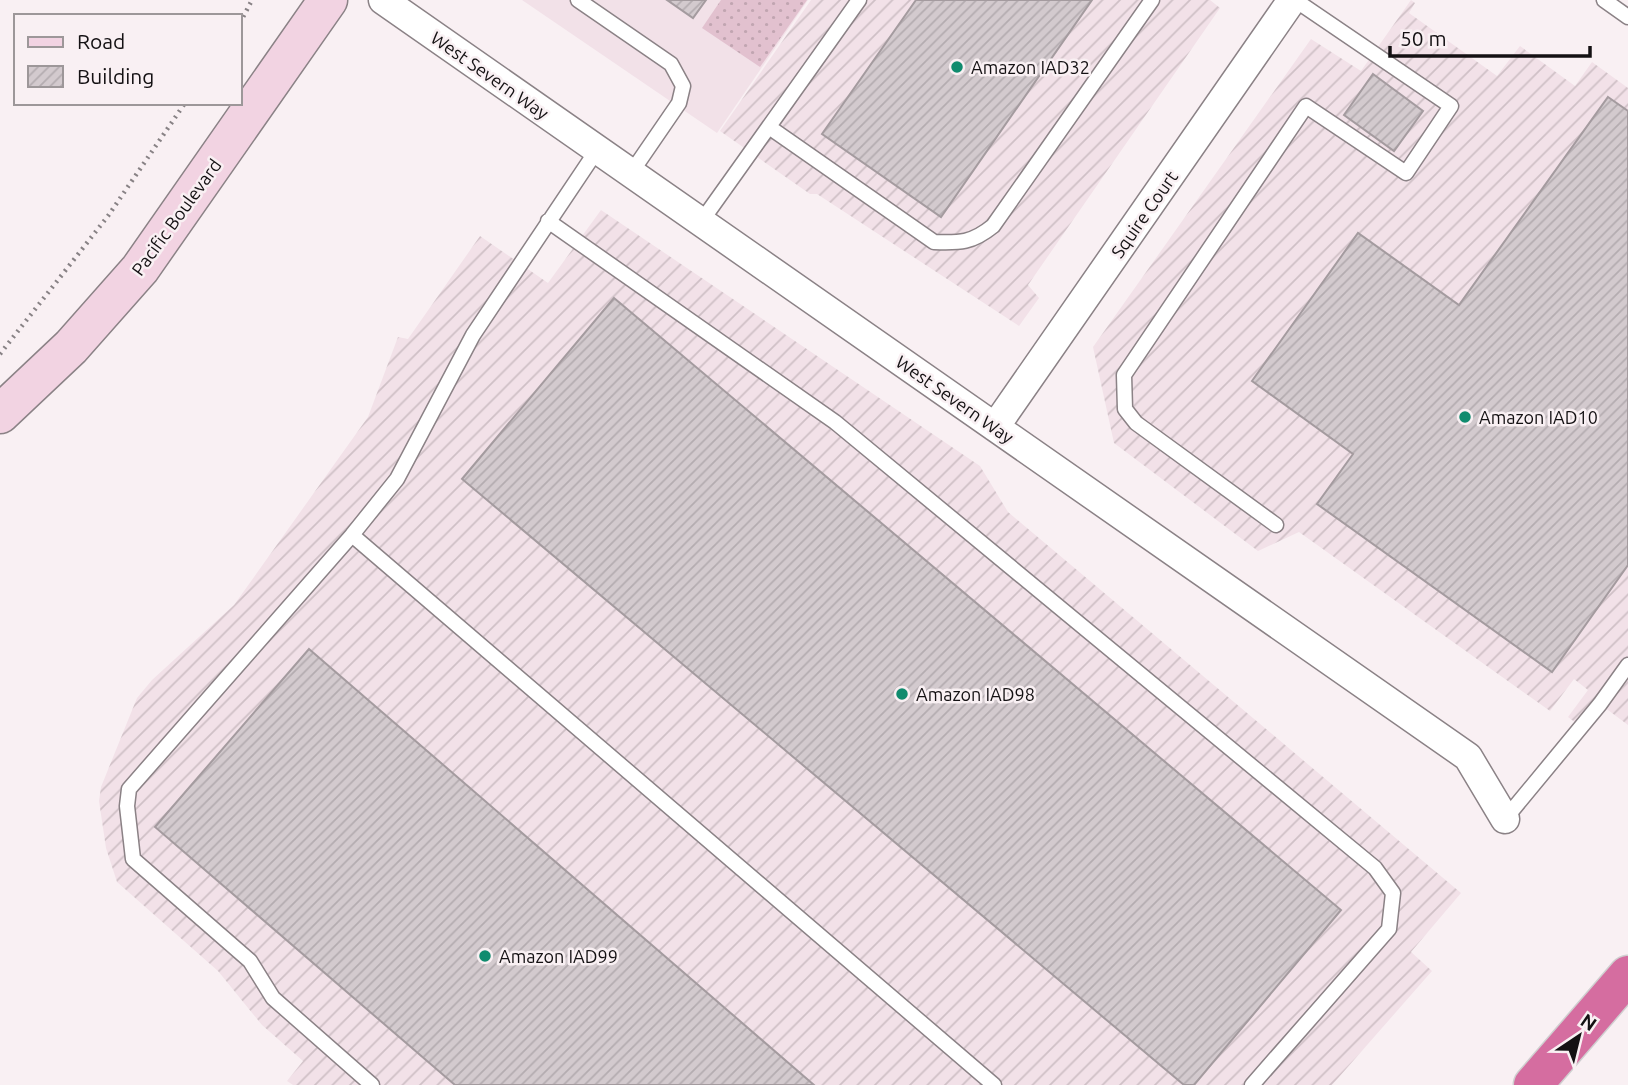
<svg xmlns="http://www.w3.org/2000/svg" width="1628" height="1085" font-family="Ubuntu,sans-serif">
  <defs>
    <pattern id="industrial-furrows" width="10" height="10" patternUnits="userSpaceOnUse" patternTransform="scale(1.75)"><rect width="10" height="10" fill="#f2e1e8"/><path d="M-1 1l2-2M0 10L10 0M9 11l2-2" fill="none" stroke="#cfc0c6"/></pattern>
    <pattern id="grass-dots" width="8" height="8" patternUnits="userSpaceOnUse" patternTransform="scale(1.75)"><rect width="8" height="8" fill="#e2c1cf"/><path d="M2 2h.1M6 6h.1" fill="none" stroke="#c1a5b1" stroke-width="1.8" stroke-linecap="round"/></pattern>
    <pattern id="building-hatch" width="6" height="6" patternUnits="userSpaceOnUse" patternTransform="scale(1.75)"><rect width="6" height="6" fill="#d3cace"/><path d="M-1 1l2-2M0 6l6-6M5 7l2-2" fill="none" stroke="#b4acb0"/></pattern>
  </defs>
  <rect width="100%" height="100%" fill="#f9f0f3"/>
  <path fill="#f2e1e8" d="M522,0H808L717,133Z"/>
  <path fill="url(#industrial-furrows)" d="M811,0H1210L1220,8L1028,285L1039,298L1019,326L817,194H810L720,131Z
    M1411,0L1415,3L1409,13L1497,76L1520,46L1575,86L1592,62L1628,88V725L1600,704L1580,726L1568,717L1588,690L1574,679L1550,711L1299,532L1258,551L1114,443L1093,347L1311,39L1361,71Z
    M601,210L980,466L1008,512L1461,893L1411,952L1432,971L1332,1085H293L287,1081L303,1061L262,1025L218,971L117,882L106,848L99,801L101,787L137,698L152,680L234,605L368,417L398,337L408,339L480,236L548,283Z"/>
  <path fill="url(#grass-dots)" d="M721,0H807L760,67L702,28Z"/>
  <path fill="url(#building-hatch)" stroke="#a49b9f" stroke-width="2" d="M667,0H706L693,18Z
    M916,0H1092L941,217L822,134Z
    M1373,74L1423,111L1394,151L1344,115Z
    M1608,97L1628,111V565L1552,672L1317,504L1353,454L1252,381L1358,233L1459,305Z
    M614,298L1341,910L1194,1085H1184L462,479Z
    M309,649L814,1085H455L155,827Z"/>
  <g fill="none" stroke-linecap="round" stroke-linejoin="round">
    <defs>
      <path id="service" d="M578,0L671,64L683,86L679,103L631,173
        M1604,0L1628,17
        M769,127L934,242C960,243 972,243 993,226L1152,0
        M548,221L835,422L1375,868L1393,893L1389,929L1252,1085
        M701,222L859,0
        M1276,525L1136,423L1125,409L1124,375L1306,106L1406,173L1451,106L1295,0
        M352,535L994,1085
        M1505,819L1600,704L1628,665
        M372,1085L273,998L250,961L133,859L127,806L129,789L352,535L397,479L473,335L597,150"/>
      <path id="minor" d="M383,0L1468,757L1505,819
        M995,427L1292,0"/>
      <path id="secondary" d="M0,414L71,347L140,269L328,0"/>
      <path id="motorway" d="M1533,1085L1628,975"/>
    </defs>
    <use href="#service" stroke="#8b8286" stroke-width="17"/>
    <use href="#minor" stroke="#8b8286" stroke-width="31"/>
    <use href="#secondary" stroke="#8b8286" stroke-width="41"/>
    <use href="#motorway" stroke="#d0cfd0" stroke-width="41"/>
    <path stroke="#888285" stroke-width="4.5" stroke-dasharray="2 5" stroke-linecap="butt" d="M240,23L252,0
      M0,354L108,216L185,103"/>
    <use href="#service" stroke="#fff" stroke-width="14"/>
    <use href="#minor" stroke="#fff" stroke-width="28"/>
    <use href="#secondary" stroke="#f2d3e2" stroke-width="38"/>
    <use href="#motorway" stroke="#d56da0" stroke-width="38"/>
  </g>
  <g fill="#108b6e" stroke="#f9f0f3" stroke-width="2.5">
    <circle cx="957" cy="67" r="7"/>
    <circle cx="1465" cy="417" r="7"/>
    <circle cx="902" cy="694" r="7"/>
    <circle cx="485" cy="956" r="7"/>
  </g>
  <g text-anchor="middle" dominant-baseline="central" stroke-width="5" stroke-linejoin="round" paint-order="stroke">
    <g font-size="18" fill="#141113" stroke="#f9f0f3" text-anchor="start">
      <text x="971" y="67">Amazon IAD32</text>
      <text x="1479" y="417">Amazon IAD10</text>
      <text x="916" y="694">Amazon IAD98</text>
      <text x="499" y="956">Amazon IAD99</text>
    </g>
    <g font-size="18" fill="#141113" stroke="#f9f0f3">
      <text transform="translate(490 75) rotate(35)">West Severn Way</text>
      <text transform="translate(1144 214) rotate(-55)">Squire Court</text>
      <text transform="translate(176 217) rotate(-54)">Pacific Boulevard</text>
      <text transform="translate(955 399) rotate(35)">West Severn Way</text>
    </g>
  </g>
  <rect x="14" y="14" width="228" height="91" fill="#f9f0f3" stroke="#9d9799" stroke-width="2"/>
  <rect x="28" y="37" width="35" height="10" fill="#f2d3e2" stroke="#9d9799" stroke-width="2"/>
  <text x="77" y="49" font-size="21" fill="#141113">Road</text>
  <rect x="28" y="66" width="35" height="21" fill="url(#building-hatch)" stroke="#9d9799" stroke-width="2"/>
  <text x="77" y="84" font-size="21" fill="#141113">Building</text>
  <g transform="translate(1579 1036) rotate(35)" stroke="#f9f0f3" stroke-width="5" paint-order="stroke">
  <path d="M0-5L12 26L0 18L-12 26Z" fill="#141113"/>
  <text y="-10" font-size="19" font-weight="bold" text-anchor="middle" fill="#141113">N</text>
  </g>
  <path d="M1390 46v10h200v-10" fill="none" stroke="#141113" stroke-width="3.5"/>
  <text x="1400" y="46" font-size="21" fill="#141113" stroke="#f9f0f3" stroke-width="5" paint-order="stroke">50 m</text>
</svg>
